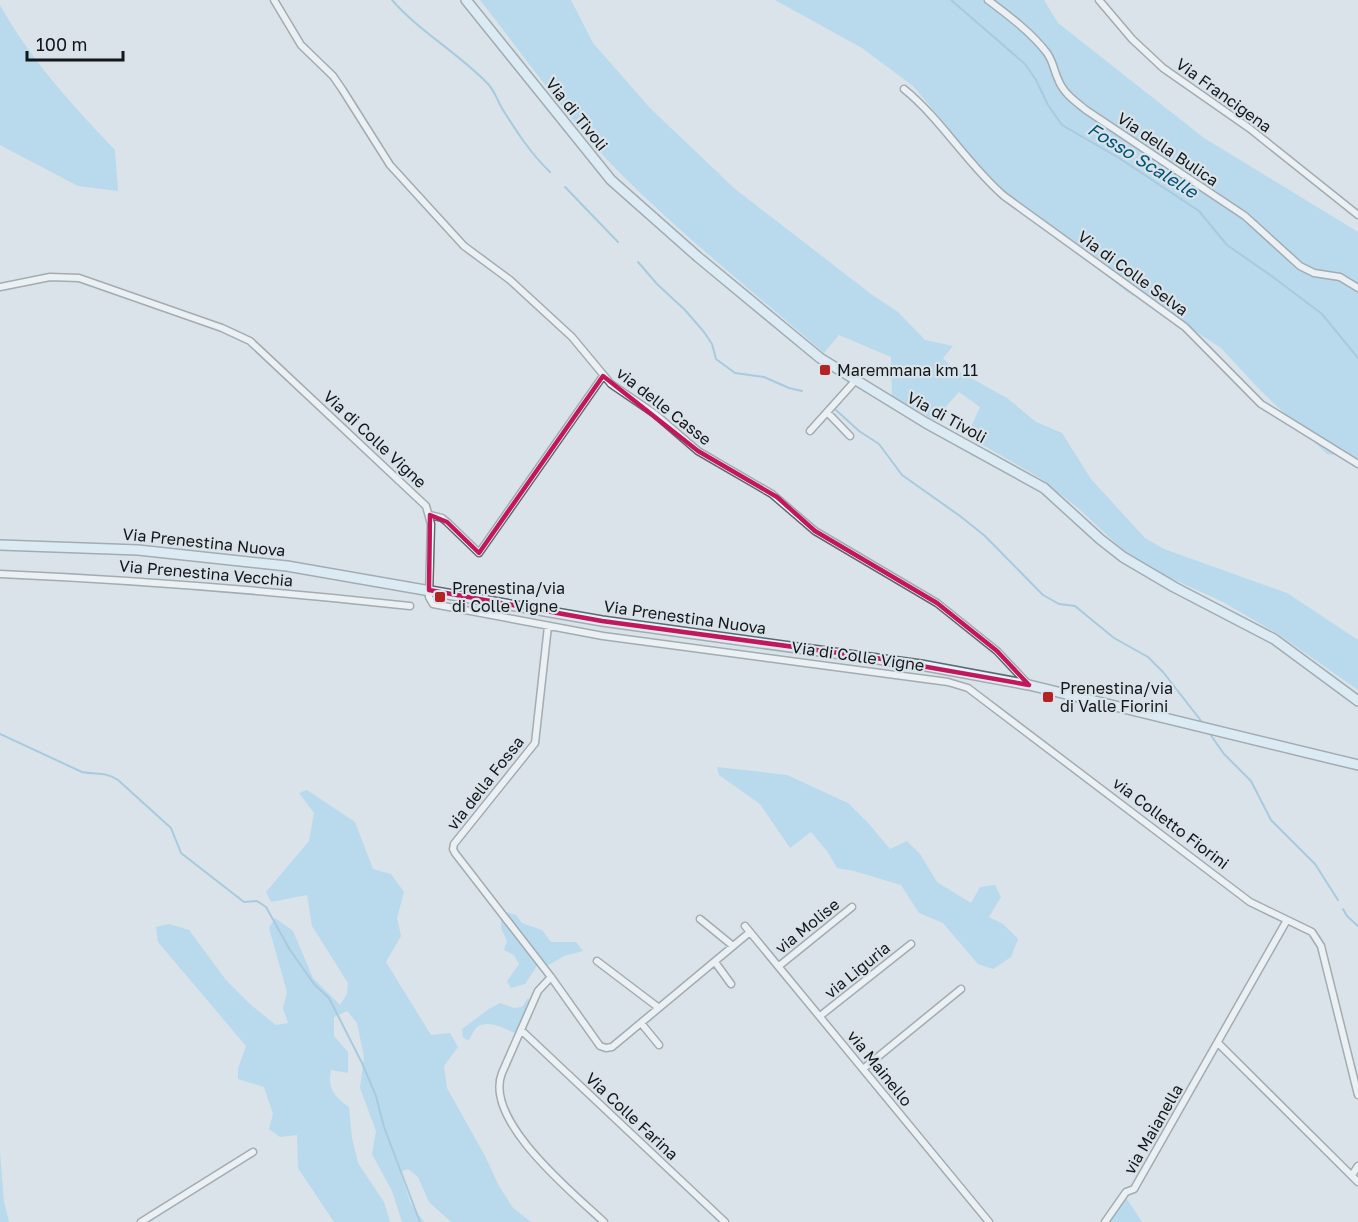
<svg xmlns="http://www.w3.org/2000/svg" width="1358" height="1222" font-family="'Golos Text',sans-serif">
  <rect width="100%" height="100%" fill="#d9e3e9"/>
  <path fill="#93ccf0" d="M480,0H571L593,43L650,108L735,189L871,294L898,312L925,340L953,346L943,358L951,367L1007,398L1036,422L1062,433L1091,479L1145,538L1164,549L1287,593L1358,640V690L1278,634L1223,602L1153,570L1122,549L1078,508L1040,478L967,436L980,407L959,392L934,420L892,396L891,357L839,335L824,353C756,294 685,238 621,174C569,121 526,58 480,0Z
    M775,0H1044L1058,23L1204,138L1358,232V458L1327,454L1260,390L1221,348L1181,322L1127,292L1065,243L970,162L947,126L913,86L862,48Z
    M0,5C30,59 73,106 115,150L118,191L78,186L0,145Z
    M717,767L787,775L848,803L869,824L890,849L907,841L920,854L937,882L971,903L980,887L995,885L1001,897L989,917L1003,924L1018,939L1011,957L993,969L978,964L943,923L919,913L901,885L854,871L837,868L827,851L811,832L790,848L760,804L719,775Z
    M307,790L355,822L373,869L391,874L404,892L397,918L401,936L386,962L431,1035L450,1033L458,1047L444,1066L447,1088L485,1156L499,1186L513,1208L531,1222H451L429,1202L418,1177L408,1169L400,1172L411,1204L424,1222H402L392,1191L372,1154L376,1131L360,1088L364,1057L357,1023L347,1011L334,1017V1036L348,1052V1073L331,1070C327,1089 335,1097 349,1107L352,1138L358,1163L384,1202L390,1222H334L298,1168L297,1135L280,1137L269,1129L273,1114L264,1087L238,1079V1069L246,1046L158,942L156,927L169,924L189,930L226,980L251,1005L276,1025L288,1023L283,1008L287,992L269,928L275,918L293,931L313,978L340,1005L347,994L348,983L312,926L307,895L271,902L266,892L309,841L314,813L299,793Z
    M506,912L516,915L522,923L542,930L551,942H576L583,951L564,956L545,967L505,915Z
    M501,918L537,966L525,984L511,988L507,981L519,964L514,955L504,950L507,941L501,928Z
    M528,998L530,1001L515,1033C505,1029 488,1019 477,1027C474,1030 471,1036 469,1040L463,1038L462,1029L489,1009L500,1003L514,1008L522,1007Z
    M0,1152L4,1201L9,1222H0Z
    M1125,1196L1142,1222H1107Z"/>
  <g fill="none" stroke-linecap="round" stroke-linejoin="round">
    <path stroke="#6eabd0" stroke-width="2" d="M392,0C421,33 460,54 489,85C495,92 498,102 503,110C517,132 531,154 550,172
      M951,0L1025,64L1036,80L1048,105L1062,125L1119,158L1199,211L1227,245L1273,277L1322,314L1358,358
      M565,187L618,242
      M638,262L657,284L685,310L704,332L712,344L716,359L735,373L764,377L789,388L802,391
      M836,410L859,431L879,444L902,475L960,516L985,536L1043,595L1059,604L1075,606L1114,638L1148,657L1163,672L1202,722
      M0,734L82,772C97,775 104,771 118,780L171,828L181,853L244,902L257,901L266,907L290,950L314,984L329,998L362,1063L376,1096L384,1127L420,1222
      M1210,734L1224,754L1251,781L1271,820L1315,864L1338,900
      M1343,909L1347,916L1358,926"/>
    <defs>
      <path id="minor" d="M274,0L301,45L333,76L342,89L390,165L464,246L510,280L572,337L611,384L655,414L698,451L772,494L815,531L937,603L997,651L1029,685
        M988,0C1008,15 1032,33 1047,53C1053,61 1054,71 1058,79C1063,93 1075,101 1086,110L1245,216L1300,266L1314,273L1340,277L1358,288
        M1099,0L1132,39L1163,68L1249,128L1358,215
        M904,89C942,120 967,164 1004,196L1185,327L1261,404L1358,464
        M0,287L50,277L79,278L222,328L250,341L426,506L431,524L429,597L433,604L603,636L948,682L968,688L1250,902L1312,932L1321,946L1358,1095
        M827,412L850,436
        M810,431L855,381
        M430,515L442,518L447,522L479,553L603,376
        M0,574C137,580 273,591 410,606
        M548,626L535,743L454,844L453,849L455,853L551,977L600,1046L606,1048L612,1047L750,932
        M700,919L733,946
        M745,926L989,1222
        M597,961L659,1008
        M715,962L731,984
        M779,966L852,907
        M551,977L538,991L502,1073C483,1120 573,1193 604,1222
        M820,1016L911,944
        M641,1023L659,1045
        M521,1030L725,1222
        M1218,1043L1358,1182
        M863,1069L961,989
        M1352,1175L1358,1166
        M141,1222L253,1152
        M1105,1222L1126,1192L1134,1189L1287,920"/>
      <path id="secondary" d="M466,0L611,180L698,257L820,358L926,423L1044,488L1100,539L1123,557L1174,587L1274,639L1358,701
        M0,545L138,550L287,566L602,621L921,665L1029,685L1358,765"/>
    </defs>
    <use href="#minor" stroke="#5f686d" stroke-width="9"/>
    <use href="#secondary" stroke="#5f686d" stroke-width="12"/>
    <use href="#minor" stroke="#fff" stroke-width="6"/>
    <use href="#secondary" stroke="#e1f3fe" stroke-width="9"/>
  </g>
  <path d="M0 0H1358V1222H0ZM603,376L698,451L777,497L815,531L937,603L997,651L1029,685L876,658L602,621L429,590L430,515L447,522L479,553Z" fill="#d9e3e9" fill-opacity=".55" fill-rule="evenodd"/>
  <path fill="none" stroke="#c2185b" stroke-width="4.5" stroke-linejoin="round" d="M603,376L698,451L777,497L815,531L937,603L997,651L1029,685L876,658L602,621L429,590L430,515L447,522L479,553Z"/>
  <g fill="#b32324" stroke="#d9e3e9" stroke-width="2">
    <rect x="819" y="364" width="12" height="12" rx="3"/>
    <rect x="434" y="591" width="12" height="12" rx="3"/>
    <rect x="1042" y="691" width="12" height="12" rx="3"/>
  </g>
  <g text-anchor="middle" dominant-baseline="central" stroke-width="4.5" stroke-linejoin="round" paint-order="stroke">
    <g font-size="16" fill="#131719" stroke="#d9e3e9">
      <text transform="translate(1224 95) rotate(36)">Via Francigena</text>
      <text transform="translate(577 114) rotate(51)">Via di Tivoli</text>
      <text transform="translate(1168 149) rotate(34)">Via della Bulica</text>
      <text transform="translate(1133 273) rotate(36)">Via di Colle Selva</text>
      <text transform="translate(664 406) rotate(38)">via delle Casse</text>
      <text transform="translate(947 417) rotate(29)">Via di Tivoli</text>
      <text transform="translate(375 439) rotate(43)">Via di Colle Vigne</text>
      <text transform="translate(204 542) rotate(6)">Via Prenestina Nuova</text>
      <text transform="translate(206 573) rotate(5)">Via Prenestina Vecchia</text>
      <text transform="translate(685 617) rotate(8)">Via Prenestina Nuova</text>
      <text transform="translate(858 656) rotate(8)">Via di Colle Vigne</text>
      <text transform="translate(485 783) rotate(-52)">via della Fossa</text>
      <text transform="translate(1171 823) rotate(37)">via Colletto Fiorini</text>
      <text transform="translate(807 926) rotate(-39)">via Molise</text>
      <text transform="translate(857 970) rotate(-39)">via Liguria</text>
      <text transform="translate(880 1068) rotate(51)">via Mainello</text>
      <text transform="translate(632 1116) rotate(43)">Via Colle Farina</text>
      <text transform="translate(1153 1129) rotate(-60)">via Maianella</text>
    </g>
    <g font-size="16" fill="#131719" stroke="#d9e3e9" text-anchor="start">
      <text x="837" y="370">Maremmana km 11</text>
      <text x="452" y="588">Prenestina/via<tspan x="452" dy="18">di Colle Vigne</tspan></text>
      <text x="1060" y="688">Prenestina/via<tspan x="1060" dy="18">di Valle Fiorini</tspan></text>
    </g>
    <g font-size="18" font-style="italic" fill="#025479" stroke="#d9e3e9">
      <text transform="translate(1143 160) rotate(32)">Fosso Scalelle</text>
    </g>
  </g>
  <path d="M27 51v9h96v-9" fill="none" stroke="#131719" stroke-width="3"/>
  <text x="36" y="51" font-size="18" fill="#131719" stroke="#d9e3e9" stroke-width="4.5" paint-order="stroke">100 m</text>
</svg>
